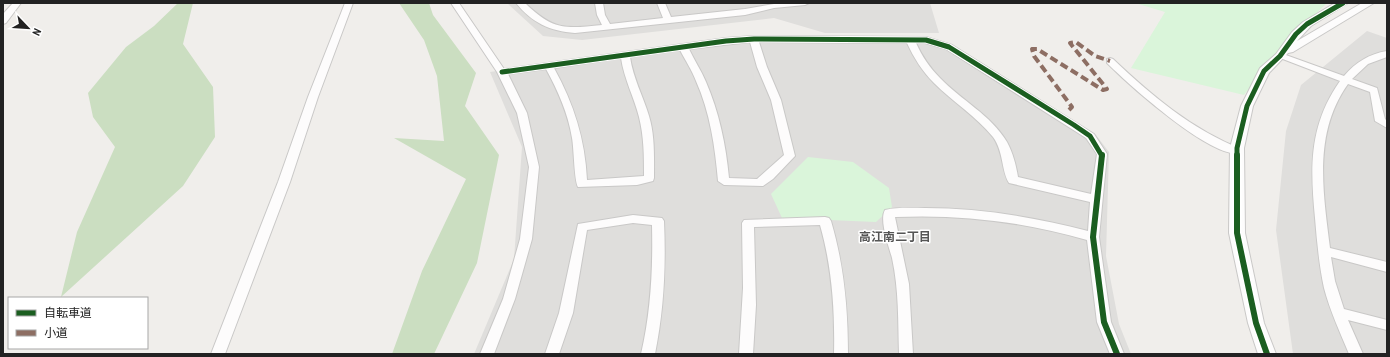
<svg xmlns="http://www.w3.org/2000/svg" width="1390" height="357" font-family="'Archivo Narrow','Noto Sans JP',sans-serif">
  <rect width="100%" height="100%" fill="#f0eeeb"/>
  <path fill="#dfdedc" d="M507,3H930L939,33H825L774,18L582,40L543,36Z
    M1367,31L1387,38V354H1293L1276,230L1286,131L1301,85Z
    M774,35L932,38L959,49L1096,135L1109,152L1106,256L1119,324L1131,354H474L514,259L522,147L490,72L727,37Z"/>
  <path fill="#cbdec1" d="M178,3H193L183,44L213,87L215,137L183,186L61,297L77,232L115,147L93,117L88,93L126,47L154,26Z
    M399,3H429L433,15L476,73L465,106L499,155L477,263L434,354H392L422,271L466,179L394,138L444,141L437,76L424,40Z"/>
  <path fill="#daf5da" d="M1135,3H1327L1281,47L1244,95L1131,68L1165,12Z
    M808,157L853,162L889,188L892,207L876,222L782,218L771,194Z"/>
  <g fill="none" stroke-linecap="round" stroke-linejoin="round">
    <defs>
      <path id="minor" d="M13,3H21L6,23L3,24V14Z
        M345,3H353L318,97L290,182L225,354H211L278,182L308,97Z
        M451,3H459L504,69L726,38L754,36L926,37L952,45L1094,134L1107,154L1099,237L1111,322L1124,354H1110L1097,322L1087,240C1024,222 961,214 895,217L909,284L913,354H899C898,322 899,290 892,258C889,247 879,220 885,210C897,207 912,208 925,208C980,208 1034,217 1088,231L1090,202L1009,183C1001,170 1004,152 993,137C976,116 953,102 934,83C922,71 914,58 907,43L759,42L767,67L781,100L795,156L773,179L763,186L724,185L718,181C715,147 710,112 696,81C692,70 685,60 680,50L630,57C633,78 643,96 649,116C655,136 654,157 654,178L653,181L637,185L578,187C574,180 574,148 572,138C568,113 558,91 546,69L508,74L527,113L539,167L532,239L515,299L494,354H480L503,299L520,239L529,167L517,113L497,72ZM750,42L757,67L771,100L784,155L757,179L729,178C726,145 719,112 706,82C701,70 694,60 689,49ZM916,43H925L946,49L1086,138L1097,154L1091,194L1018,177C1016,165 1013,153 1007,142C991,115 961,100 940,78C929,67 922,56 916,43ZM621,58C624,79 634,97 639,117C644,137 644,156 644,176L587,180C585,139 574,104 554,68Z
        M516,3H525C553,30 564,29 602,25L597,15L595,3H603L605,15L610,24L663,18L657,3H665L671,17L745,9L774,4L809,3L805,5L774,8L745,15L575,33C550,31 532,23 516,3Z
        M1387,51V57L1368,64L1352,79L1377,88L1385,119L1387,121V128L1375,121L1370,92L1348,84C1313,133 1323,191 1330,248L1387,262V272L1331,257L1335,281L1344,309L1387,320V330L1348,320L1363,354H1349C1340,332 1330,311 1324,288C1319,265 1317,242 1315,218C1310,167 1309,125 1340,81L1275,56L1280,53L1283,54L1344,76C1356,62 1369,54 1387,51Z
        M1110,58L1113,59C1151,95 1191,129 1241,149L1242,151L1241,153C1213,161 1127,83 1107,63V59Z
        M633,215L662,218L664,221C666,266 664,310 655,354H641C651,311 653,269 652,225L633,223L587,230L573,313L559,354H545L559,313L578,224Z
        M825,217L829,218L831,221C844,265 848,308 848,354H834C835,310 832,267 820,225L754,227L756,305L753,354H739L743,288L742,223L744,220Z"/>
      <path id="tertiary" d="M1335,3H1348L1311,26L1297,41L1362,3H1374L1293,52L1288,53L1269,73L1253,106L1244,148L1245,233L1264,323L1276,354H1258L1248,323L1229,233L1230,148L1241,106L1260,68L1276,54L1292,32L1303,22Z"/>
    </defs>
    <use href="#minor" stroke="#c9c8c7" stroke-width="2"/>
    <use href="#tertiary" stroke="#c9c8c7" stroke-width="2"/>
    <use href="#minor" fill="#fdfcfc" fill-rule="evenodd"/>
    <use href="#tertiary" fill="#fdfcfc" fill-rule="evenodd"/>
    <path stroke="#8d6e63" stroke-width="4" stroke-dasharray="8 4" stroke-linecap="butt" d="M1069,110L1072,107L1034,56L1032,49H1037L1103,90L1107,89L1070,43L1076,42L1095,56L1110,61"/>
    <defs>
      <path id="cycleway-far1" d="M502,72L726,41L754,39L926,40L949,47L1074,125L1090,136L1102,156
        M1237,156V148L1247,106L1264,71L1280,56L1296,34L1307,24L1343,3"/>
      <path id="cycleway" d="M1102,155L1093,237L1104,322L1117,354
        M1237,155V233L1256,323L1267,354"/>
    </defs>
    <use href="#cycleway-far1" stroke="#fff" stroke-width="7"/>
    <use href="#cycleway" stroke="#fff" stroke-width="9"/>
    <use href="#cycleway-far1" stroke="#1b5e20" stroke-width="5"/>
    <use href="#cycleway" stroke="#1b5e20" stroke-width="6"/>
  </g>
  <g text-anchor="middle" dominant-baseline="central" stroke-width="3" stroke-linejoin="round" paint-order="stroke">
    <g font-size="12" font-weight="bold" fill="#555" stroke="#fff">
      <text x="895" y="237">高江南二丁目</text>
    </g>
  </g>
  <rect width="1390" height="357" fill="none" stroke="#222222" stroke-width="8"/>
  <rect x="8" y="297" width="140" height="52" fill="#ffffff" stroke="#a7a7a7"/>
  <rect x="16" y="310" width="20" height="6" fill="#1b5e20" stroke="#a7a7a7"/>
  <text x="44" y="317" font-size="12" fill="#222222">自転車道</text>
  <rect x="16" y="330" width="20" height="6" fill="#8d6e63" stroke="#a7a7a7"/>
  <text x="44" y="337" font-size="12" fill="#222222">小道</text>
  <g transform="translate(28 28) rotate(115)" stroke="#ffffff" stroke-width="3" paint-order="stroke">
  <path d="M0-3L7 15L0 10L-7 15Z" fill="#222222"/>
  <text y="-6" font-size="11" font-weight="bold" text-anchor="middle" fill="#222222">N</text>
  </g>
</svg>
